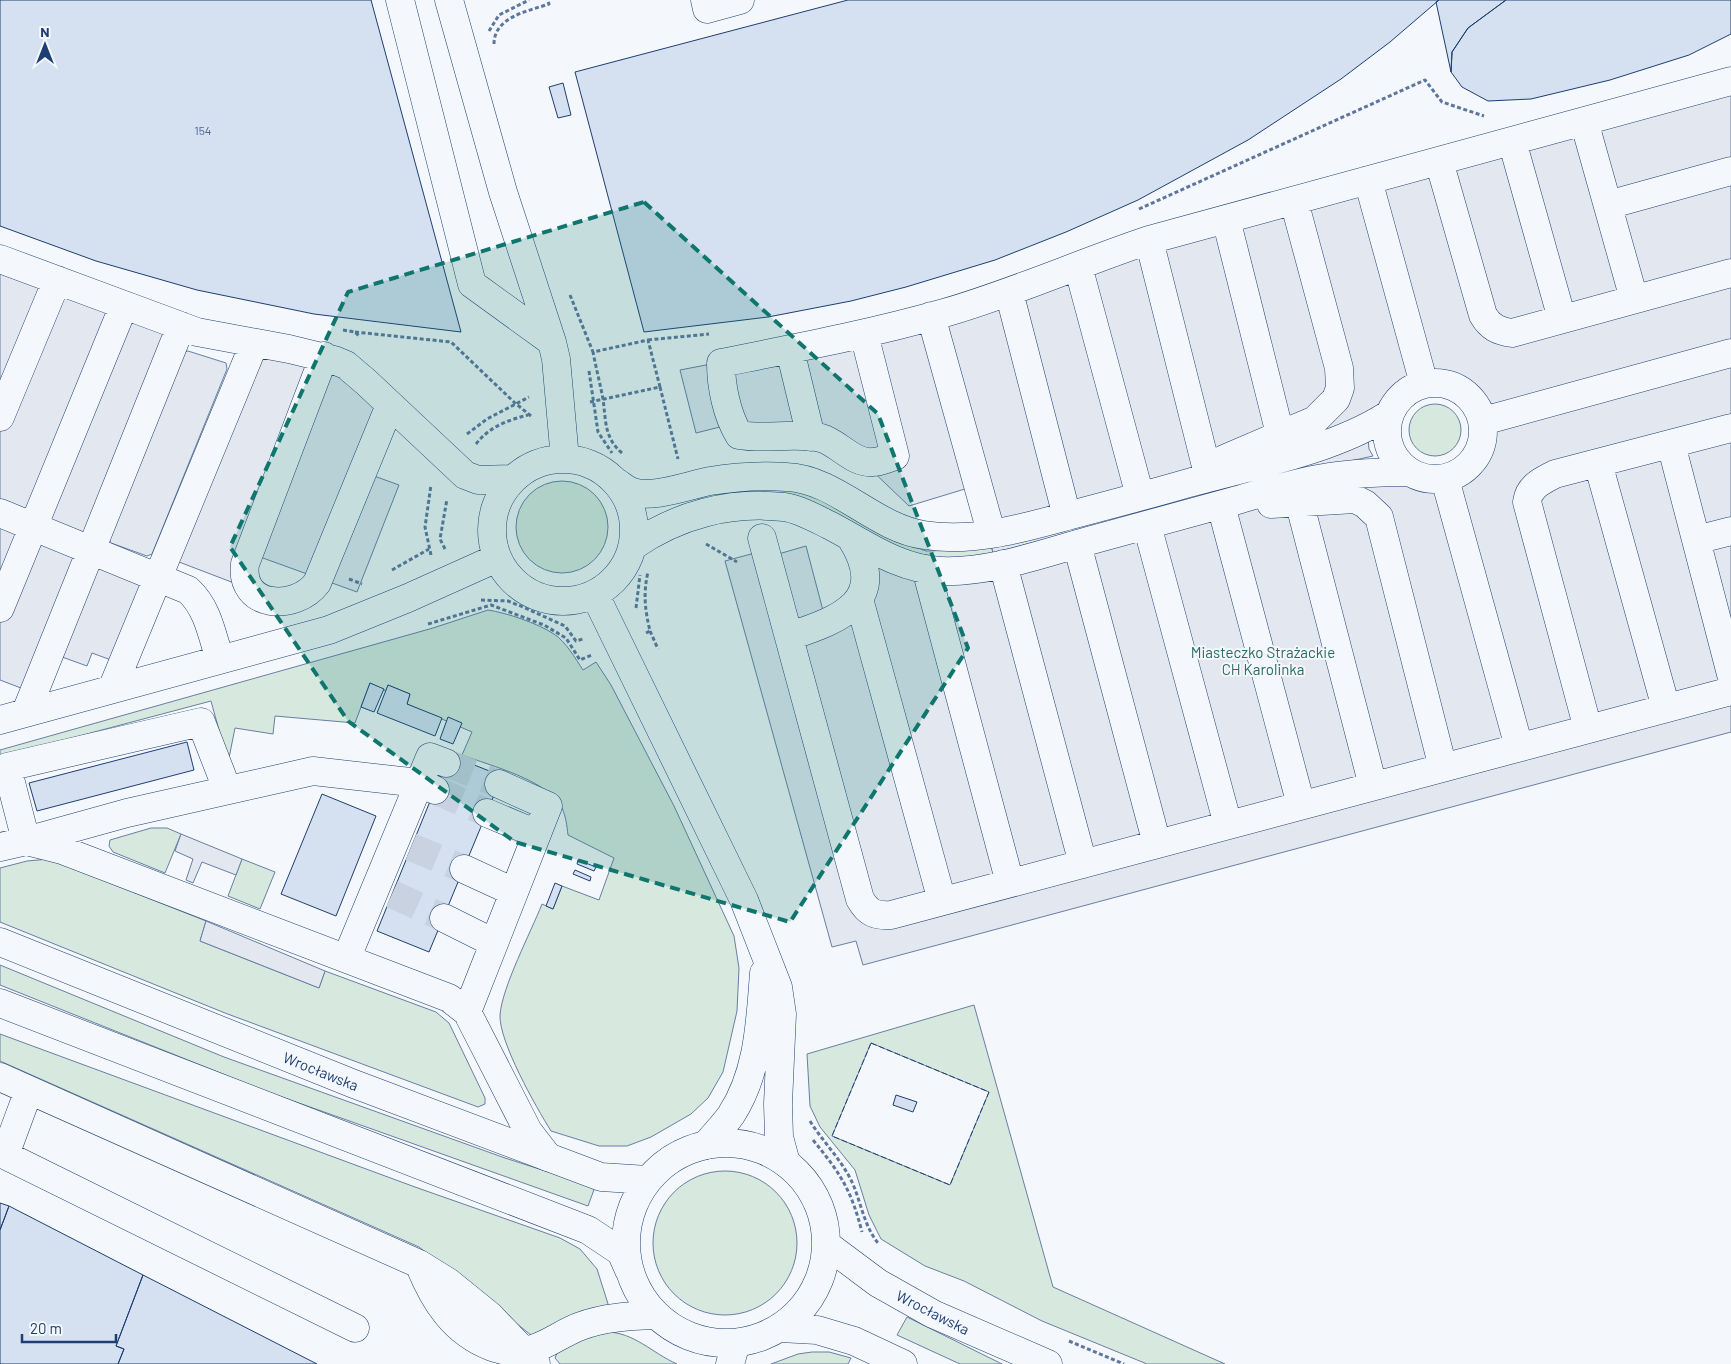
<svg xmlns="http://www.w3.org/2000/svg" width="1731" height="1364" font-family="Barlow,sans-serif">
  <rect width="100%" height="100%" fill="#f4f7fb"/>
  <path fill="#d7e8df" stroke="#687fa3" fill-rule="evenodd" d="M1409 430a26 26 0 1 1 52 0a26 26 0 1 1-52 0Z
    M516 527a46 46 0 1 1 92 0a46 46 0 1 1-92 0Z
    M730,486L814,492L883,535L926,551L963,550L991,544L993,553L967,559L926,560L865,533L826,508L794,495L757,492L699,502L697,493Z
    M488,610C507,613 537,623 554,634C566,642 575,658 583,670L596,662L611,685L674,806L734,936L739,968L737,1011L723,1072L708,1098L691,1114L651,1137L627,1146H599L551,1131C536,1107 499,1042 500,1015C502,987 531,932 542,904L553,909L562,886L599,900L614,858L568,835C567,826 566,817 562,808C548,780 491,766 462,755L472,732L407,704L410,694L388,685L386,691L370,683L355,723L275,716L273,734L235,728L229,758L227,759L211,701L0,757V750L433,628Z
    M151,828H167L181,834L165,873L113,852L109,846L110,840Z
    M49,859L206,921L200,941L319,988L325,971L436,1012L449,1023L485,1098V1104L478,1107L225,1013L0,922V868L27,861Z
    M242,859L275,872L260,909L228,896Z
    M0,965L224,1057L505,1158L595,1187L588,1206L268,1092L0,985Z
    M974,1005L1053,1287L1225,1364H1147L1042,1321L964,1281L925,1266L881,1239L869,1215L855,1170L820,1127L810,1106L807,1054ZM871,1043L989,1092L950,1185L832,1136Z
    M0,1034L415,1187L560,1238L580,1249L597,1269L609,1307L531,1335L419,1247L0,1061Z
    M653 1243a72 72 0 1 1 144 0a72 72 0 1 1-144 0Z
    M907,1317L1002,1364H960L897,1335Z
    M606,1332C634,1332 652,1353 677,1364H560L555,1358L557,1353L583,1337Z
    M812,1352H829L851,1358L848,1364H771L798,1354Z"/>
  <path fill="#e3e8f0" stroke="#687fa3" d="M1731,81V732L863,965L856,941L832,947L725,561L766,550L768,557L806,546L826,622L840,617L864,564L918,569L1410,472L1423,479H1445L1464,470L1478,455L1483,439V421L1475,403L1463,391L1445,383L1430,382L1414,387L1397,400L1388,415L989,525L978,485L909,506L863,462L732,424L696,433L680,370L758,355Z
    M0,259L181,326L92,549L158,577L122,664L92,653L87,666L51,653L34,693L0,680Z
    M254,344L289,349L390,405L363,472L399,485L357,592L249,553L247,588L166,557Z
    M188,351L226,363L227,369L152,554L147,556L111,543L109,539L184,352Z
    M1368,439L1369,449L1373,456L1291,474L993,553L991,544Z
    M181,834L242,859L236,875L202,862L193,883L186,880L193,859L175,851Z
    M206,921L325,971L319,988L200,941Z"/>
  <path fill="#d5e0f0" stroke="#1d3f73" d="M0,0H371L461,332L314,314L197,290L96,261L0,226Z
    M848,0H1439L1390,42L1341,79L1248,140L1138,200L1066,232L995,260L906,287L851,301L768,317L644,332L575,72Z
    M1439,0H1506L1468,28L1452,52L1451,72L1436,2Z
    M1506,0H1731V34L1689,55L1610,80L1531,99L1488,101L1462,87L1451,72L1452,52L1468,28Z
    M563,83L571,115L558,118L549,87Z
    M370,683L384,689L374,712L361,707Z
    M388,685L410,694L407,704L442,718L435,736L377,713Z
    M448,717L462,723L453,744L440,739Z
    M187,742L194,770L37,811L29,783Z
    M449,755L502,776L429,952L377,931Z
    M322,794L376,816L336,916L281,894Z
    M578,860L596,867L594,871L577,864Z
    M575,870L591,877L590,881L573,874Z
    M555,883L562,886L553,909L546,906Z
    M896,1095L917,1102L913,1112L893,1105Z
    M0,1203L9,1206L0,1230Z
    M9,1206L143,1275L116,1346L124,1349L118,1364H0V1230Z
    M143,1275L317,1364H118L124,1349L116,1346Z"/>
  <g fill="none" stroke-linecap="round" stroke-linejoin="round">
    <path stroke="#c9d2e0" stroke-width="28" stroke-dasharray="28 14" stroke-linecap="butt" d="M446,763L499,784
      M435,790L487,813
      M411,847L464,869
      M392,894L444,918"/>
    <defs>
      <path id="minor" d="M400,0L472,284L552,342
        M449,0L503,192L552,342L556,359L565,459
        M705,0L707,9L740,0
        M1584,121L1634,299
        M1512,141L1562,319
        M1439,161L1483,315C1490,327 1498,331 1512,333L1731,273
        M1368,180L1424,384
        M1608,205L1731,171
        M1226,219L1280,434
        M1149,240L1206,466
        M0,259L197,332L289,349L334,360L346,365L366,382L465,475L478,480L513,479
        M1078,266L1137,485
        M1009,292L1064,505
        M931,316L989,525
        M864,334L895,456C888,458 880,462 873,462C853,464 839,443 821,438C794,432 766,440 739,435C727,415 721,387 721,363C796,348 870,334 944,313C1014,293 1080,263 1149,240L1731,81
        M790,350L811,437
        M324,356L245,564C239,608 295,612 317,583L390,405
        M1387 431a48 48 0 1 1 96 0a48 48 0 1 1-96 0Z
        M0,417L57,280
        M1483,421L1731,353
        M1671,444L1731,674
        M492 530a71 71 0 1 1 142 0a71 71 0 1 1-142 0Z
        M1224,459L1315,420L1336,399L1340,388L1339,368L1294,201
        M1598,463L1666,708
        M1445,479L1519,747
        M616,482C621,485 625,489 630,491C650,500 689,485 710,481C735,477 762,475 787,477C836,479 875,528 924,535C974,543 1023,528 1071,515C1109,505 1147,495 1185,484C1250,466 1332,451 1388,415
        M1299,501L1373,786
        M1271,504L1355,499L1365,504L1379,517L1443,768
        M1222,509L1301,805
        M0,513L188,590C208,608 212,635 220,660
        M1147,525L1228,825
        M762,538L860,899C868,913 875,916 891,915L1731,691
        M1696,540L1731,531
        M1077,544L1157,844
        M633,546C677,515 730,501 784,507C799,509 815,518 829,525C866,544 898,569 941,571C990,573 1041,554 1088,541C1137,528 1185,514 1234,501C1265,492 1296,482 1329,477C1356,473 1383,472 1410,472
        M1003,564L1083,864
        M926,569L1010,883
        M595,595L744,900L778,987L782,1014L778,1104L779,1137L786,1163
        M859,599L942,901
        M0,608L124,305
        M790,636C842,619 890,600 851,538
        M112,689L254,344
        M26,712L181,326
        M0,720L329,630L408,598L497,558
        M1588,729L1527,502C1529,486 1542,481 1555,474L1731,428
        M227,789L201,722L7,767L26,841L127,813L313,771L419,783L435,790
        M487,813L537,834
        M0,847L26,841L62,850L449,998L467,1012L528,1131L548,1157
        M464,869L514,892
        M444,918L494,943
        M347,957L430,757L446,763
        M467,1012L548,806L499,784
        M0,1077L419,1264L448,1282L490,1316L536,1364
        M29,1090L5,1155L355,1328
        M706,1145C714,1135 724,1125 731,1115C759,1072 760,1022 764,973
        M419,1264C434,1301 453,1332 492,1347C501,1350 515,1354 525,1351C546,1347 561,1333 581,1326C604,1317 631,1316 656,1315
        M730,1364L736,1343"/>
      <path id="major" d="M0,942L354,1084L601,1177L648,1180
        M0,1003L588,1230L621,1252L629,1270
        M626 1243a100 100 0 1 1 200 0a100 100 0 1 1-200 0Z
        M827,1245L878,1283L933,1314L1048,1364
        M780,1328L817,1330L854,1341L903,1364"/>
    </defs>
    <use href="#minor" stroke="#1d3f73" stroke-width="29"/>
    <use href="#major" stroke="#1d3f73" stroke-width="29"/>
    <path stroke="#5e769c" stroke-width="3" stroke-dasharray="4 2.5" stroke-linecap="butt" d="M489,31L499,15L529,0
      M494,44C494,17 528,11 549,4L547,0
      M1139,209L1425,80L1442,102L1484,116
      M570,295L593,352
      M343,330L355,332L360,337
      M355,332L451,342L515,403L531,416
      M648,340L709,334
      M589,371L598,432L612,453
      M590,402L660,387L678,459
      M467,434L487,419L529,397
      M476,444C489,427 508,420 528,415
      M622,453C604,438 606,420 603,399C600,383 596,368 593,352L648,340L660,387
      M706,544L737,562
      M445,549L440,539L447,499
      M431,555L425,527L431,485
      M392,570L429,549
      M349,579L362,584
      M481,600L508,601L523,607L565,626L576,641L583,639
      M636,608L640,575
      M428,624L491,605L544,625L566,638L580,660L592,655
      M650,631L658,649
      M646,633L650,631C645,610 643,593 648,572
      M810,1121C823,1142 841,1159 852,1182C861,1202 864,1226 878,1243
      M813,1140C840,1173 851,1189 862,1232
      M1069,1341L1124,1364"/>
    <use href="#minor" stroke="#f4f7fb" stroke-width="28"/>
    <use href="#major" stroke="#f4f7fb" stroke-width="28"/>
    <path stroke="#1d3f73" stroke-width="1" stroke-dasharray="6 2.5" stroke-linecap="butt" d="M871,1043L989,1092L950,1185L832,1136Z"/>
  </g>
  <path fill="#0f766e" fill-opacity="0.2" stroke="#0f766e" stroke-width="4" stroke-dasharray="10 6" stroke-linejoin="round" d="M644,202L878,414L968,648L790,922L515,842L348,721L230,547L348,292Z"/>
  <g text-anchor="middle" dominant-baseline="central" stroke-width="4" stroke-linejoin="round" paint-order="stroke">
    <g font-size="12" fill="#4b6792">
      <text x="203" y="130">154</text>
    </g>
    <g font-size="15" fill="#2c6c60" stroke="#f4f7fb">
      <text x="1263" y="652">Miasteczko Strażackie<tspan x="1263" dy="17">CH Karolinka</tspan></text>
    </g>
    <g font-size="15" fill="#1d3f73" stroke="#f4f7fb">
      <text transform="translate(321 1071) rotate(22)">Wrocławska</text>
      <text transform="translate(933 1312) rotate(27)">Wrocławska</text>
    </g>
  </g>
  <g transform="translate(45 45)" stroke="#f4f7fb" stroke-width="4" paint-order="stroke">
  <path d="M0-4L9 19L0 12L-9 19Z" fill="#1d3f73"/>
  <text y="-8" font-size="14" font-weight="bold" text-anchor="middle" fill="#1d3f73">N</text>
  </g>
  <path d="M22 1334v8h94v-8" fill="none" stroke="#1d3f73" stroke-width="2.5"/>
  <text x="30" y="1334" font-size="15" fill="#1d3f73" stroke="#f4f7fb" stroke-width="4" paint-order="stroke">20 m</text>
</svg>
